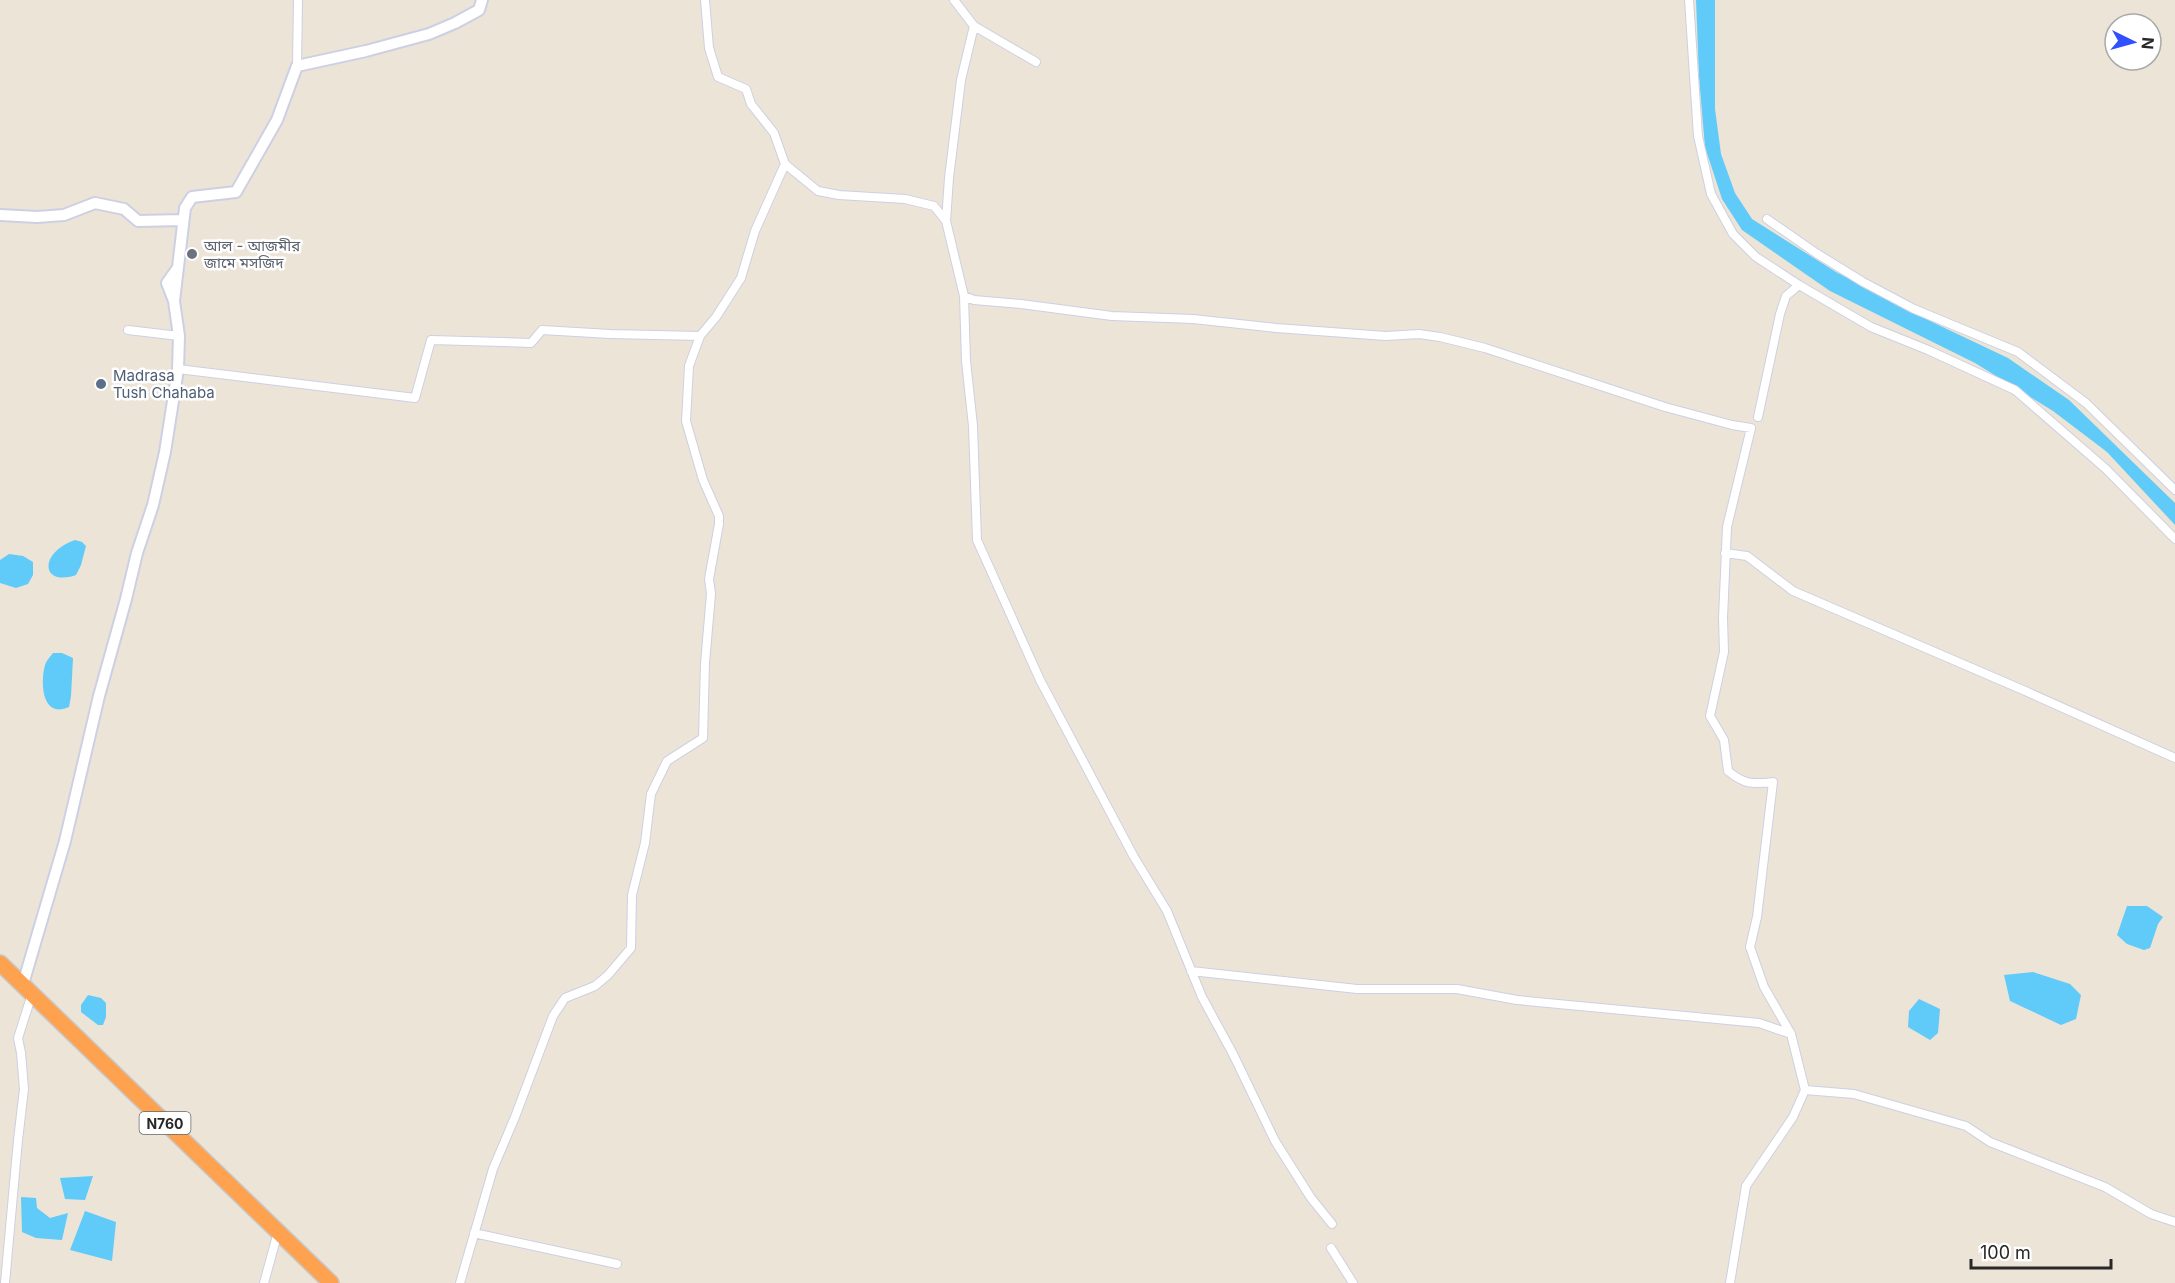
<svg xmlns="http://www.w3.org/2000/svg" width="2175" height="1283" font-family="Inter,'Noto Sans Bengali',sans-serif">
  <rect width="100%" height="100%" fill="#ece4d7"/>
  <path fill="#60caf9" d="M1696,0H1715V109L1721,154L1735,193L1752,219L1836,272L1930,321L2008,358L2069,400L2175,503V525L2107,452L2053,411L1975,363L1830,291L1742,230L1722,199L1705,147L1699,77Z
    M75,540L82,542L86,546L81,565L76,575C41,587 38,553 75,540Z
    M9,554L23,556L33,562V575L28,584L16,588L0,583V560Z
    M53,653H62L73,658L71,696L69,707C42,719 40,683 45,665C46,661 50,657 53,653Z
    M2127,906H2147L2163,917L2158,924L2150,948L2144,950L2127,944L2117,935Z
    M2033,972L2070,984L2081,995L2076,1019L2061,1025L2010,1001L2004,975Z
    M88,995L101,998L106,1003V1017L103,1025H98L81,1012V1005Z
    M1919,999L1940,1009L1938,1033L1930,1040L1908,1027L1909,1011Z
    M93,1176L85,1200L65,1199L60,1178Z
    M21,1197L36,1198L37,1208L50,1218L68,1213L62,1240L36,1238L22,1232Z
    M85,1211L116,1222L112,1261L70,1250Z"/>
  <g fill="none" stroke-linecap="round" stroke-linejoin="round">
    <defs>
      <path id="street" d="M705,0L709,48L718,77L746,89L751,104L774,133L785,164L818,191L839,195L905,199L934,206L946,221L964,296L966,361L973,426L977,540L1040,680L1134,857L1167,911L1202,997L1233,1054L1275,1141L1311,1198L1332,1224
        M1689,0L1698,136L1711,194L1733,234L1756,257L1799,285L1871,327L1928,350L2015,390L2106,469L2175,539
        M974,26L1036,62
        M297,66L298,0
        M1767,219L1816,253L1863,282L1914,309L2018,352L2086,403L2175,490
        M946,221L949,178L961,80L974,26L954,0
        M964,296L974,300L1021,304L1112,316L1193,319L1276,328L1386,336L1419,334L1440,337L1485,348L1665,407L1732,425L1751,428L1727,527L1723,618L1724,652L1710,716L1724,740L1728,771C1745,785 1752,784 1773,782L1757,917L1750,947L1764,987L1791,1034L1805,1090L1854,1094L1966,1126L1990,1142L2105,1187L2151,1214L2175,1222
        M128,330L179,336
        M178,369L415,398L431,340L531,343L542,330L610,334L700,336
        M1758,417L1780,314L1786,296L1799,285
        M1725,553L1747,556L1793,591L2023,690L2175,758
        M1191,971L1357,989H1457L1517,1000L1759,1023L1791,1034
        M474,1233L617,1264
        M1331,1248L1353,1283
        M5,1283L18,1140L24,1089L21,1053L18,1038L32,994
        M264,1283L278,1232
        M460,1283L493,1169L515,1117L553,1016L565,998L595,986L608,975L631,948L632,895L645,843L651,794L667,761L703,738L705,663L711,594L709,579L719,524V516L703,480L686,421L689,366L700,336L716,317L741,278L755,231L785,164
        M1730,1283L1746,1186L1793,1117L1805,1090"/>
      <path id="secondary" d="M0,215L37,217L64,215L95,203L124,209L138,221L183,220
        M174,301L167,283L177,269
        M23,984L65,841L99,696L126,599L137,553L153,505L165,452L178,369L179,336L174,301L185,208L192,197L236,192L277,120L297,66L366,51L429,34L455,23L479,10L482,0"/>
      <path id="highway" d="M0,963L331,1283"/>
    </defs>
    <use href="#street" stroke="#cdd0e3" stroke-width="10"/>
    <use href="#secondary" stroke="#cdd0e3" stroke-width="14"/>
    <use href="#highway" stroke="#c7c7c7" stroke-width="18"/>
    <use href="#street" stroke="#fff" stroke-width="8"/>
    <use href="#secondary" stroke="#fff" stroke-width="10"/>
    <use href="#highway" stroke="#ffa24f" stroke-width="15"/>
  </g>
  <circle fill="#6b7280" stroke="#fff" stroke-width="2" cx="192" cy="254" r="6"/>
  <circle fill="#5c6f8a" stroke="#fff" stroke-width="2" cx="101" cy="384" r="6"/>
  <g text-anchor="middle" dominant-baseline="central" stroke-width="5" stroke-linejoin="round" paint-order="stroke">
    <rect fill="#fff" stroke="#686868" stroke-width="1.5" x="139.5" y="1112" width="51" height="22" rx="4.5"/>
    <g font-size="14" font-weight="bold" fill="#282828">
      <text x="165" y="1123">N760</text>
    </g>
    <g font-size="15" fill="#5b616d" stroke="#fff" text-anchor="start">
      <text x="204" y="245">আল - আজমীর<tspan x="204" dy="17">জামে মসজিদ</tspan></text>
    </g>
    <g font-size="15" fill="#4e5e75" stroke="#fff" text-anchor="start">
      <text x="113" y="375">Madrasa<tspan x="113" dy="17">Tush Chahaba</tspan></text>
    </g>
  </g>
  <g transform="translate(2133 42) rotate(95)"><circle r="28" fill="#ffffff" stroke="#a9a9a9" stroke-width="1.5"/>
  <path d="M0-4.5L10 22L0 15L-10 22Z" fill="#3150ff"/>
  <text y="-9" font-size="16" font-weight="bold" text-anchor="middle" fill="#282828">N</text>
  </g>
  <path d="M1971 1259v9h140v-9" fill="none" stroke="#282828" stroke-width="3"/>
  <text x="1980" y="1259" font-size="18" fill="#282828" stroke="#ffffff" stroke-width="4.5" paint-order="stroke">100 m</text>
</svg>
